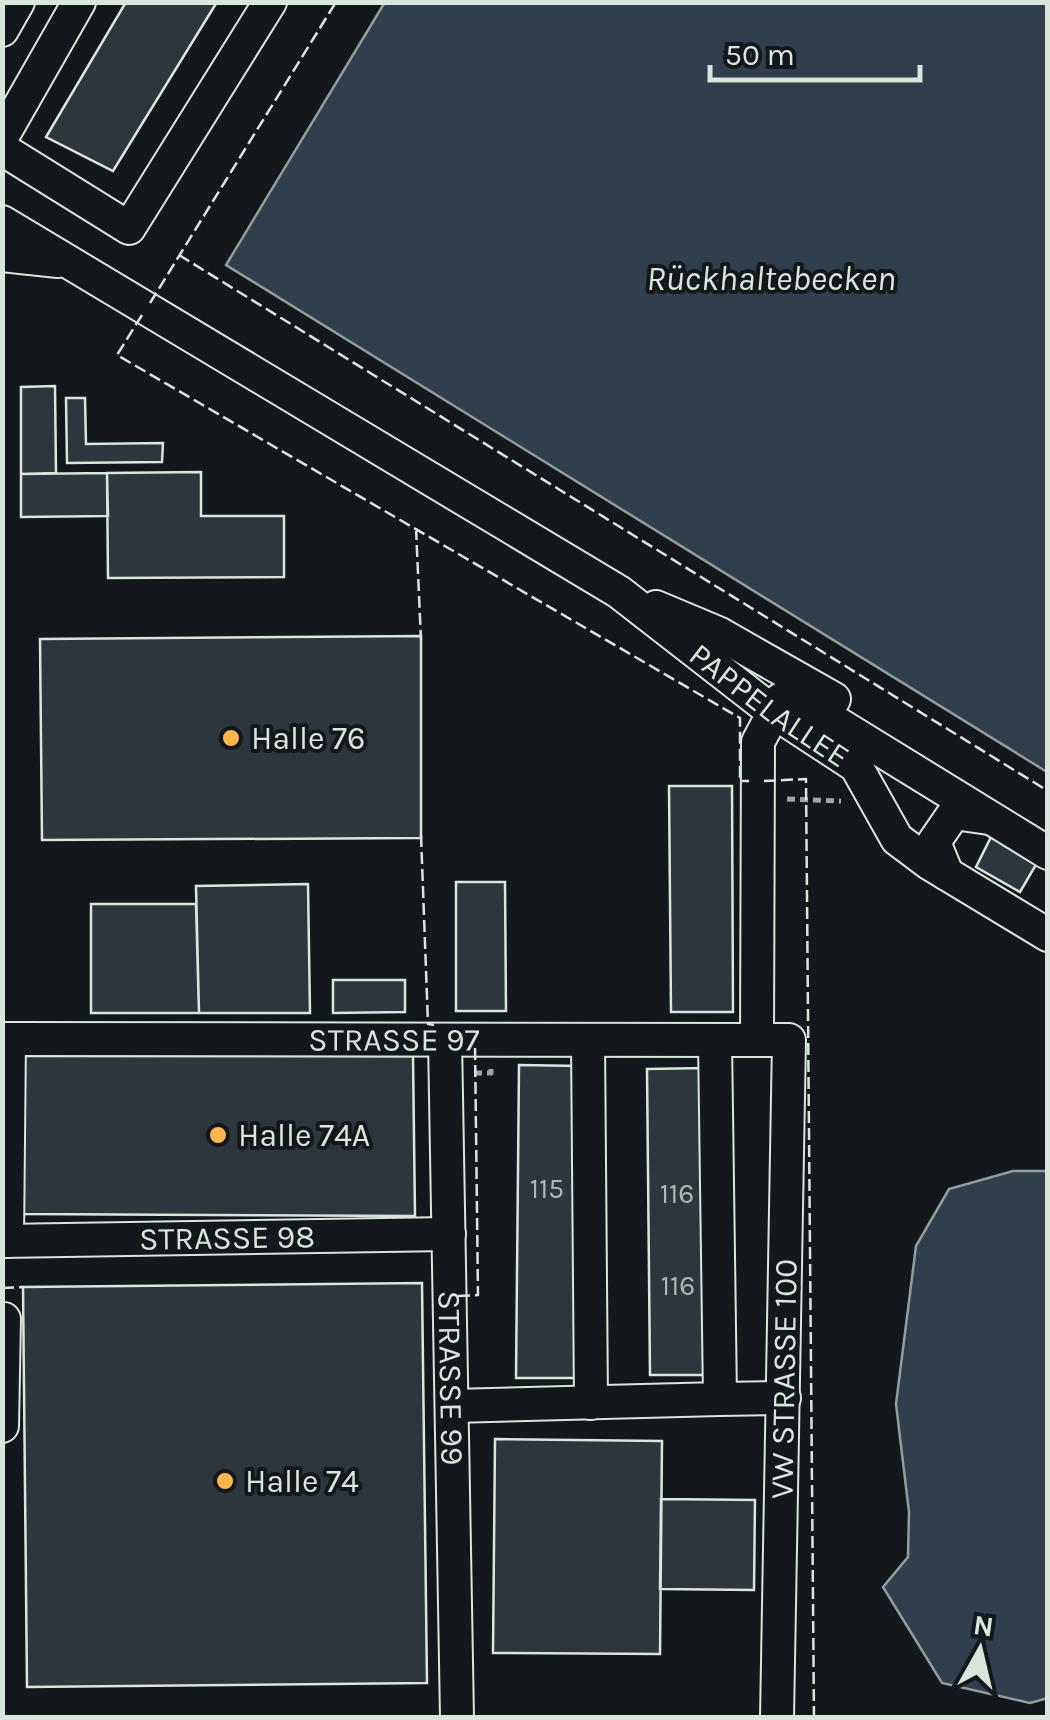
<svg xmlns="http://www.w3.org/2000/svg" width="1050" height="1720" font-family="Karla,sans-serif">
  <rect width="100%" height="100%" fill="#14181c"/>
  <path fill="#2f3f4d" stroke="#939e99" stroke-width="2.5" d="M385,2L1047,3V772L226,265Z
    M1013,1171H1048V1698L1030,1703L942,1683L883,1587L908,1557L909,1512L896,1404L916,1246L949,1189Z"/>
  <path fill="#2c363c" stroke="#d8e6dc" stroke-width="2.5" d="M126,2H217L113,171L46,137Z
    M55,386L56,473L21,474V387Z
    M66,398H85L86,444L163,443L162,462L67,463Z
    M201,472V516H284V577L108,578L107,473Z
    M107,473L108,516L21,517V474Z
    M421,636V838L42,840L40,639Z
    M669,786H732L733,1012H671Z
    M992,835L1037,863L1020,892L976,867Z
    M456,882H505L506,1011H456Z
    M308,884L310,1013H199L196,886Z
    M91,904H196L199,1013H91Z
    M333,980H405V1012L333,1013Z
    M22,1056H413L415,1216L22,1214Z
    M519,1065L580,1066L578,1378H516Z
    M705,1068L708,1375H650L647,1069Z
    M422,1283L427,1683L27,1687L23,1287Z
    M495,1439L662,1441L660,1654L493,1653Z
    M661,1499L755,1500L754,1590L660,1589Z"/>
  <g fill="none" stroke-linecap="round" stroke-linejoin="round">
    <defs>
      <g id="minor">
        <path d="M2,30L18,2"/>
        <path d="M2,137L79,2"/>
        <path d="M2,149L129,228L270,2"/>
        <path id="s1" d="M2,222L619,592L772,711L856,766L897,839L929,863L1048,935"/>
        <path d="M2,255L58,261"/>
        <path d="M656,607L718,633L834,699"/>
        <path d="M947,874L934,842L954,813L989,818"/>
        <path id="s2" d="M2,1039L789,1040L777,1718"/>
        <path id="s3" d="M445,1040L457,1718"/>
        <path d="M588,1040L591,1403"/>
        <path d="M757,1040L758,742L781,699L801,701L1048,853"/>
        <path id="s4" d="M2,1241L449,1234"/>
        <path d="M7,1241L9,1039"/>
        <path d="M720,1399L784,1398"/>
        <path d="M453,1406L720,1399L715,1040"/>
        <path d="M2,1426L4,1319"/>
      </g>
    </defs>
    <use href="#minor" stroke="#d8e6dc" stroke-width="36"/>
    <path stroke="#9da8a2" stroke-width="5" stroke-dasharray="8 5" stroke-linecap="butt" d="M787,799L841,801
      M474,1073H491V1066"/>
    <use href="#minor" stroke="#14181c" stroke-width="32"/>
    <path stroke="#d8e6dc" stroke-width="2.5" stroke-dasharray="12 5" stroke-linecap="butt" d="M179,255L1048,791
      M150,303L336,2
      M142,315L117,355L740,718V781H749
      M416,528L421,640
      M764,781L806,779L814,1718
      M421,835L428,1024L434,1025
      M2,1288L23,1287
      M458,1296L478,1295L475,1046"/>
  </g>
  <g fill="#ffb74d" stroke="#14181c" stroke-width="4">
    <circle cx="231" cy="738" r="10"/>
    <circle cx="218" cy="1135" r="10"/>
    <circle cx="225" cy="1481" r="10"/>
  </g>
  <g text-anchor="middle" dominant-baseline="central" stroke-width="8" stroke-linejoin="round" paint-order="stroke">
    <g font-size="28" fill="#adbab4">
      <text x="547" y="1188">115</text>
      <text x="677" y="1193">116</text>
      <text x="678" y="1285">116</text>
    </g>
    <g font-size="32" fill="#d8e6dc" stroke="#14181c">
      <text stroke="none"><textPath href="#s1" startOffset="908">PAPPELALLEE</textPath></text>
      <text stroke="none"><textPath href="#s2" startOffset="392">STRASSE 97</textPath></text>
      <text stroke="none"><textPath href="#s4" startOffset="225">STRASSE 98</textPath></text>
      <text stroke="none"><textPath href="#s3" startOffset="338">STRASSE 99</textPath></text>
      <text transform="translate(784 1379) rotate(-89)">VW STRASSE 100</text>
    </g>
    <g font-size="32" fill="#d8e6dc" stroke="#14181c" text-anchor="start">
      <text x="251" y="738">Halle 76</text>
      <text x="238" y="1135">Halle 74A</text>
      <text x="245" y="1481">Halle 74</text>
    </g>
    <g font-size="35" font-style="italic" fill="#d8e6dc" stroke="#14181c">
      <text x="771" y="278">Rückhaltebecken</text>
    </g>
  </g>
  <rect width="1050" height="1720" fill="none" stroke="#d8e6dc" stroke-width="10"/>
  <g transform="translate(980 1650) rotate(8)" stroke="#14181c" stroke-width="8" paint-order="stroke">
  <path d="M0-8L18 38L0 25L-18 38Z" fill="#d8e6dc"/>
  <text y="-15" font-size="28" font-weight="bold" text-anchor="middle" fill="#d8e6dc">N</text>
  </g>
  <path d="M710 65v15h210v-15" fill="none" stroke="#d8e6dc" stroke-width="5"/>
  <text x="725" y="65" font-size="30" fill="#d8e6dc" stroke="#14181c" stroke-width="8" paint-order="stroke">50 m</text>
</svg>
